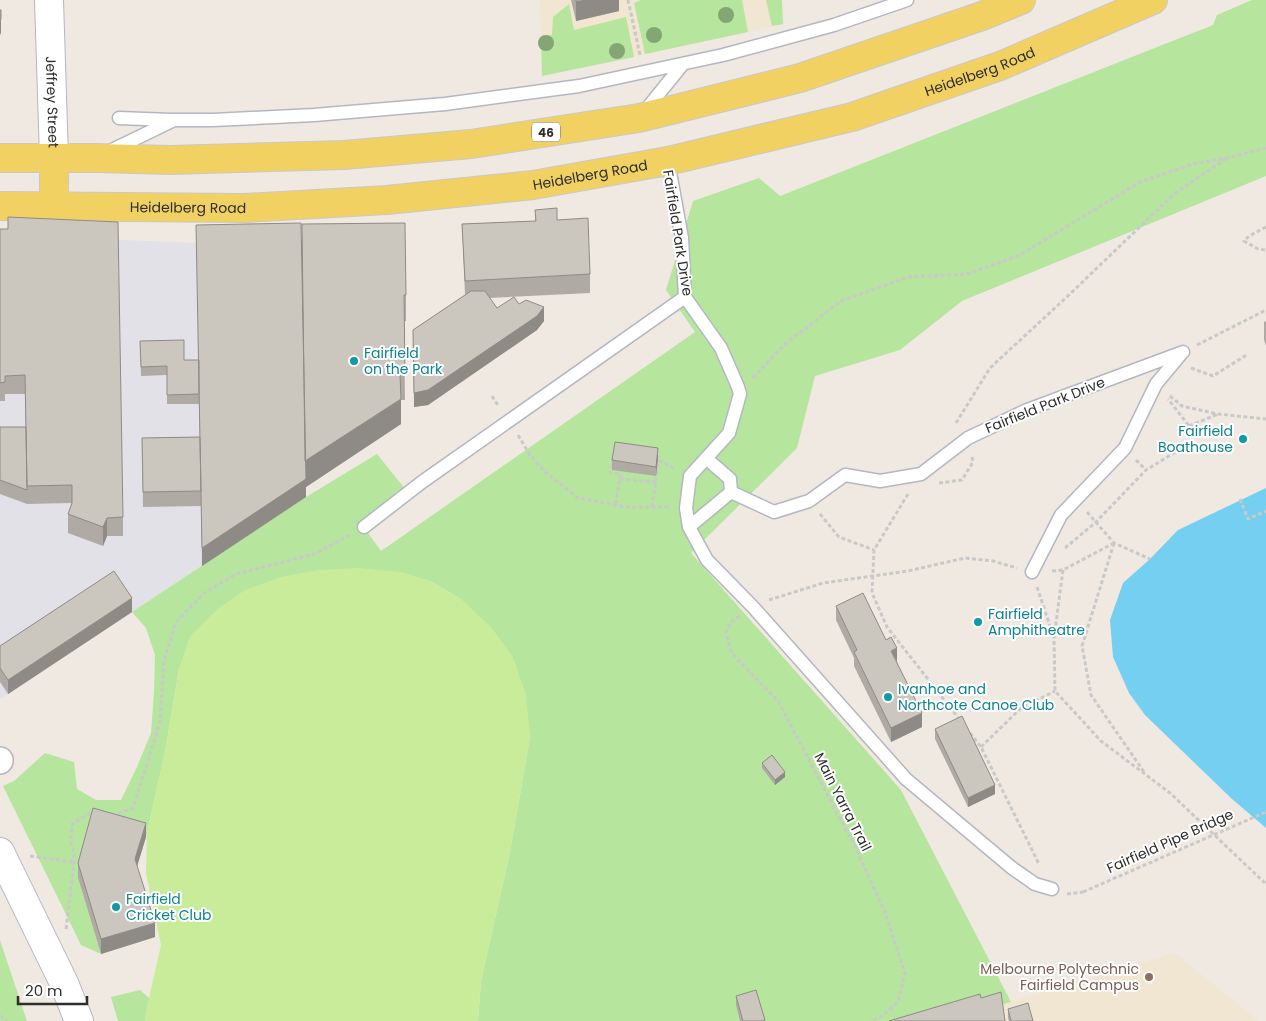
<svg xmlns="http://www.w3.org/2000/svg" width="1266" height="1021" font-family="Poppins,sans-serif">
  <rect width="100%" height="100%" fill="#efe9e1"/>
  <path fill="#e3e1e8" d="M0,235L196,243L301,242L306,497L1,699L0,696Z"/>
  <path fill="#f0e6d1" d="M540,0H782L783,24L634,57L542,76Z
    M1175,953L1258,1021H946Z"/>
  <path fill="#b6e59e" d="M641,0H742L748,32L645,54L634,3Z
    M766,0H782L783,24L772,26Z
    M1252,0H1266V176L962,301L900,350L815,376L797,448L691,553L901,790L1011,1002L946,1021H478L481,981L510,852L530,737L462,600L432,582L400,572L179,669L165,752L146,837L93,823L78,878L101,954L81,945L3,786L14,781L45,753L74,762L77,789L96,800H121L137,767L151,733L154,692L155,655L146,628L132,612L306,497L377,454L406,490L360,522L381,551L695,332L666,290L693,201L759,178L780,196L1213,25L1217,15Z
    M569,4L574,30L626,17L634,57L542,76L541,36L552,35L553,17Z
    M0,940L27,1021H0Z
    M140,990L149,998L145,1021H118L111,997Z"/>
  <path fill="#c9ec9a" d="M360,568L400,572L432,582L462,600L491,627L513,657L526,695L530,737L510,852L481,981L478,1021H145L146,1011L161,945L146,873L147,832L165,752L179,669L190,636L220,607L245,590L281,577L318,570Z"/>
  <path fill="#75cff0" d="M1266,488V828L1232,799L1145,715L1129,693L1113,657L1110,620L1123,583L1150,559L1178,530Z"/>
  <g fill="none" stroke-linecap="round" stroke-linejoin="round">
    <defs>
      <path id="lane" d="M644,112L683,64
        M119,118L171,120
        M108,152L174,120H213L314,115L445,104L579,86L723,55L834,25L907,0
        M668,161L682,238L685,297L721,348L738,387L740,394L729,433L690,476L686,508L689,527L707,560L753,607L906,779L1012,868L1035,884L1052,889
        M707,459L730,479L731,492
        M731,492L774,512L809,501L845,475L880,481L921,474L968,438L1027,410L1183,352
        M364,527L422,482L685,297
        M689,527L731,492
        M1032,572L1061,515L1125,448L1156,384L1181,354"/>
      <path id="street" d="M0,761V760"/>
      <g id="secondary">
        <path id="s1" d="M49,0L54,158"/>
        <path d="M0,852L64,983L79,1021"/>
      </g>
      <g id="primary">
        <path d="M0,158H97L170,160L344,155L471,144L639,118L800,78L982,16L1021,0"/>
        <path d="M54,158V206"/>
        <path id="s2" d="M0,206L245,208L387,200L533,185L668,161L852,117L1000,66L1153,0"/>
      </g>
    </defs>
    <use href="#lane" stroke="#b4b7c1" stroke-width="15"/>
    <use href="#street" stroke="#b4b7c1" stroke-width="28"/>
    <use href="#secondary" stroke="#b4b7c1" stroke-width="30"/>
    <use href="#primary" stroke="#c9c9c9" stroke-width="30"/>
    <path stroke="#c9c9c9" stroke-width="3" stroke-dasharray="4 2.5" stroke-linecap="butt" d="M628,0L640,55
      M1266,227L1249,236L1244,241L1258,249L1266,250
      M1197,345L1266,310
      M1191,368L1213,376L1248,354
      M753,378L784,345L841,301L908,277L968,274L1020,255L1140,182L1193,164L1227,158L1266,148
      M492,396L499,407
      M1170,396L1182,406L1218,414L1266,419
      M956,423L990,368L1070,294L1175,193L1227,158
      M1189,426L1218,414
      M518,435L530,455L544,471L578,498L626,507H670
      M656,456L659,457V460L674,468
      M613,458L610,472L621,474L615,505
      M1136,460L1146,470
      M620,479L656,482
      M939,483L962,480L973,462L972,457
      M908,494L874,550L872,593L887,627L960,720
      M1240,499L1248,519L1266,511
      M652,507L659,460
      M1087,512L1114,543L1150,559
      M820,514L839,537L874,550
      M1114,543L1082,646L1091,695L1144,772
      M1065,548L1096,522L1146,470L1190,443L1189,426L1168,399
      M1063,570L1054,638L1055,691L1101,741L1170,793L1266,884
      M1052,571L1063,570L1114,543
      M1037,587L1054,638
      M769,600L823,583L908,571L965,558L993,561L1017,568
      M740,616L732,621L726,632L730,649L737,659L778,701L855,847L884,910L905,973L898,1002L882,1016L870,1021
      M970,733L981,747L1039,864
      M981,747L1020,709L1055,691
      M112,816L133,808L160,722L164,660L176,622L204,593L236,574L314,554L350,535
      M30,856L74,862
      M1067,894L1083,892
      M66,929L74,862V854L71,840L72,824L92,812L96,813
      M0,1016L7,1021"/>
    <use href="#lane" stroke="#fff" stroke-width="12"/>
    <use href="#street" stroke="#fff" stroke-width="25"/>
    <use href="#secondary" stroke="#fff" stroke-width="28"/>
    <use href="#primary" stroke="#f2d163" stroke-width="28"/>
    <path stroke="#c9c9c9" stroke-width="3" stroke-dasharray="4 2.5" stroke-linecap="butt" d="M1083,892L1266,812"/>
  </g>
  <g fill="#84a574">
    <circle cx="726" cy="15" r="8"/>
    <circle cx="654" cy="35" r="8"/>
    <circle cx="546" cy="43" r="8"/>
    <circle cx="617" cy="51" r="8"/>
  </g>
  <path fill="#afaba4" d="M571,0H619V11L576,21Z
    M535,210L557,220L590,274V293L489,298L497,308L519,304L544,321L537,330L428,405L414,407L413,330L465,295L462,224L535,221Z
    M0,229L123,517V536H107L103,546L68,533V514L72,503L27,504L0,494V427H26L25,394H5V401H0Z
    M302,239L406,295V321H404L405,400H401V424L306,487V497L202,566L201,500V506L143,507L142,438L200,437L199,404H167V375L141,376L140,341L184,360H198Z
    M1266,321V346L1264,340V322Z
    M658,458L656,476L612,470V460Z
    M836,606L897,662L922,727L891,742L854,666V658L836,620Z
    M132,612L8,694L0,682V646Z
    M935,729L995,794L968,807L935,739Z
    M762,763L785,777L775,785L762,768Z
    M146,837L137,866L155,937L101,954L78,878V863Z
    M736,996L765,1021H740L736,1005Z
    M1008,1009L1033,1021H1009L1008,1018Z"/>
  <path fill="#8e8b86" d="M586,0H619V11L576,21V2Z
    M1,19V33L0,35V21Z
    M544,307V321L537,330L428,405L414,407V393Z
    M401,399V424L306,487V497L202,566V548L305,461Z
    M658,448V458L656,476V467Z
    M107,518V536L103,546V527Z
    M132,598V612L8,694V680Z
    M897,648V662L891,651Z
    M922,713V727L891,742V728Z
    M785,772V777L775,785V780Z
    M995,785V794L968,807V798Z
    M146,823V837L135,873V859Z
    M155,923V937L101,954V939Z"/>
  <path fill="#cbc7bf" stroke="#8e8b86" d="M576,0H586L576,2Z
    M0,10H1V19L0,21Z
    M557,208V220L588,218L590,274L465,281L462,224L536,221L535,210Z
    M8,217L118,222L123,517L107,518L103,527L68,514L72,503V485L27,486L25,375L5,376V382L0,383V229H8Z
    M301,223L306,479L202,548L196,225Z
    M405,223L406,295H404L405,375H400L401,399L305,461L302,224Z
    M471,291H485L497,308L514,297L519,304L526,300L544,307L537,316L428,390L414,393L413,330Z
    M184,340V360H199V394L167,395V366L141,367L140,341Z
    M0,427H26L27,490L0,480Z
    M200,437L201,491L143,492L142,438Z
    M615,442L658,448L656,467L612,460Z
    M114,571L132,598L8,680L0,668V646Z
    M863,593L886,640L891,637L897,648L891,651L922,713L891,728L854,652L857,650L836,606Z
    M962,716L995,785L968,798L935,729Z
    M772,755L785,772L775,780L762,763Z
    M93,808L146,823L135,859L155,923L101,939L78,863Z
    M756,990L765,1020L761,1021H743L736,996Z
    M1001,992L1005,1021H889L980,994L981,998Z
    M1028,1003L1033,1021H1011L1008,1009Z"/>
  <g fill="#0f9aa8" stroke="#fff" stroke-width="2">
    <circle cx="354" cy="361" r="5"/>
    <circle cx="1243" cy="439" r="5"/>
    <circle cx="978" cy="622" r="5"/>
    <circle cx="888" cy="697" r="5"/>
    <circle cx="116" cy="907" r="5"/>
  </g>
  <circle fill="#8d6e63" stroke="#fff" stroke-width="2" cx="1149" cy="977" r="5"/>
  <g text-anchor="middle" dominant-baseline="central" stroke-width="4" stroke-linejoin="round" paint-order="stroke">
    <rect fill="#fff" stroke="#6d6d6d" stroke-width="1" x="532" y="122.5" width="28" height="19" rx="4"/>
    <g font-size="12" font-weight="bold" fill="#2e2e2e">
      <text x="546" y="132">46</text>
    </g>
    <g font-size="14" fill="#2e2e2e" stroke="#fff">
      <text stroke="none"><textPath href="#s2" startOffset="996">Heidelberg Road</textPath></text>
      <text stroke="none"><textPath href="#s1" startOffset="102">Jeffrey Street</textPath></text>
      <text stroke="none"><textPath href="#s2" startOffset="592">Heidelberg Road</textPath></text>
      <text stroke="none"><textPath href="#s2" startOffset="188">Heidelberg Road</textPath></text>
      <text transform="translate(678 233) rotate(81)">Fairfield Park Drive</text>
      <text transform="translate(1045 405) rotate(-22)">Fairfield Park Drive</text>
      <text transform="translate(843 802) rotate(63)">Main Yarra Trail</text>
      <text transform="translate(1170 841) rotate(-24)">Fairfield Pipe Bridge</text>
    </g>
    <g font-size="14" fill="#0d838f" stroke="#fff" text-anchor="start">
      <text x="364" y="353">Fairfield<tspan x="364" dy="16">on the Park</tspan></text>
      <text x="1233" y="431" text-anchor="end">Fairfield<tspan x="1233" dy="16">Boathouse</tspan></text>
      <text x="988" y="614">Fairfield<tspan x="988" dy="16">Amphitheatre</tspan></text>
      <text x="898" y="689">Ivanhoe and<tspan x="898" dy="16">Northcote Canoe Club</tspan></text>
      <text x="126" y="899">Fairfield<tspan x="126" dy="16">Cricket Club</tspan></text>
    </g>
    <g font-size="14" fill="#785e54" stroke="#fff" text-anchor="end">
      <text x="1139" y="969">Melbourne Polytechnic<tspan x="1139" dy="16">Fairfield Campus</tspan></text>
    </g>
  </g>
  <path d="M18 996v8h69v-8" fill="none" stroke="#2e2e2e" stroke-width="2.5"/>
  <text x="25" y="996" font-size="15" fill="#2e2e2e" stroke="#ffffff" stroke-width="4" paint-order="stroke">20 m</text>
</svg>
